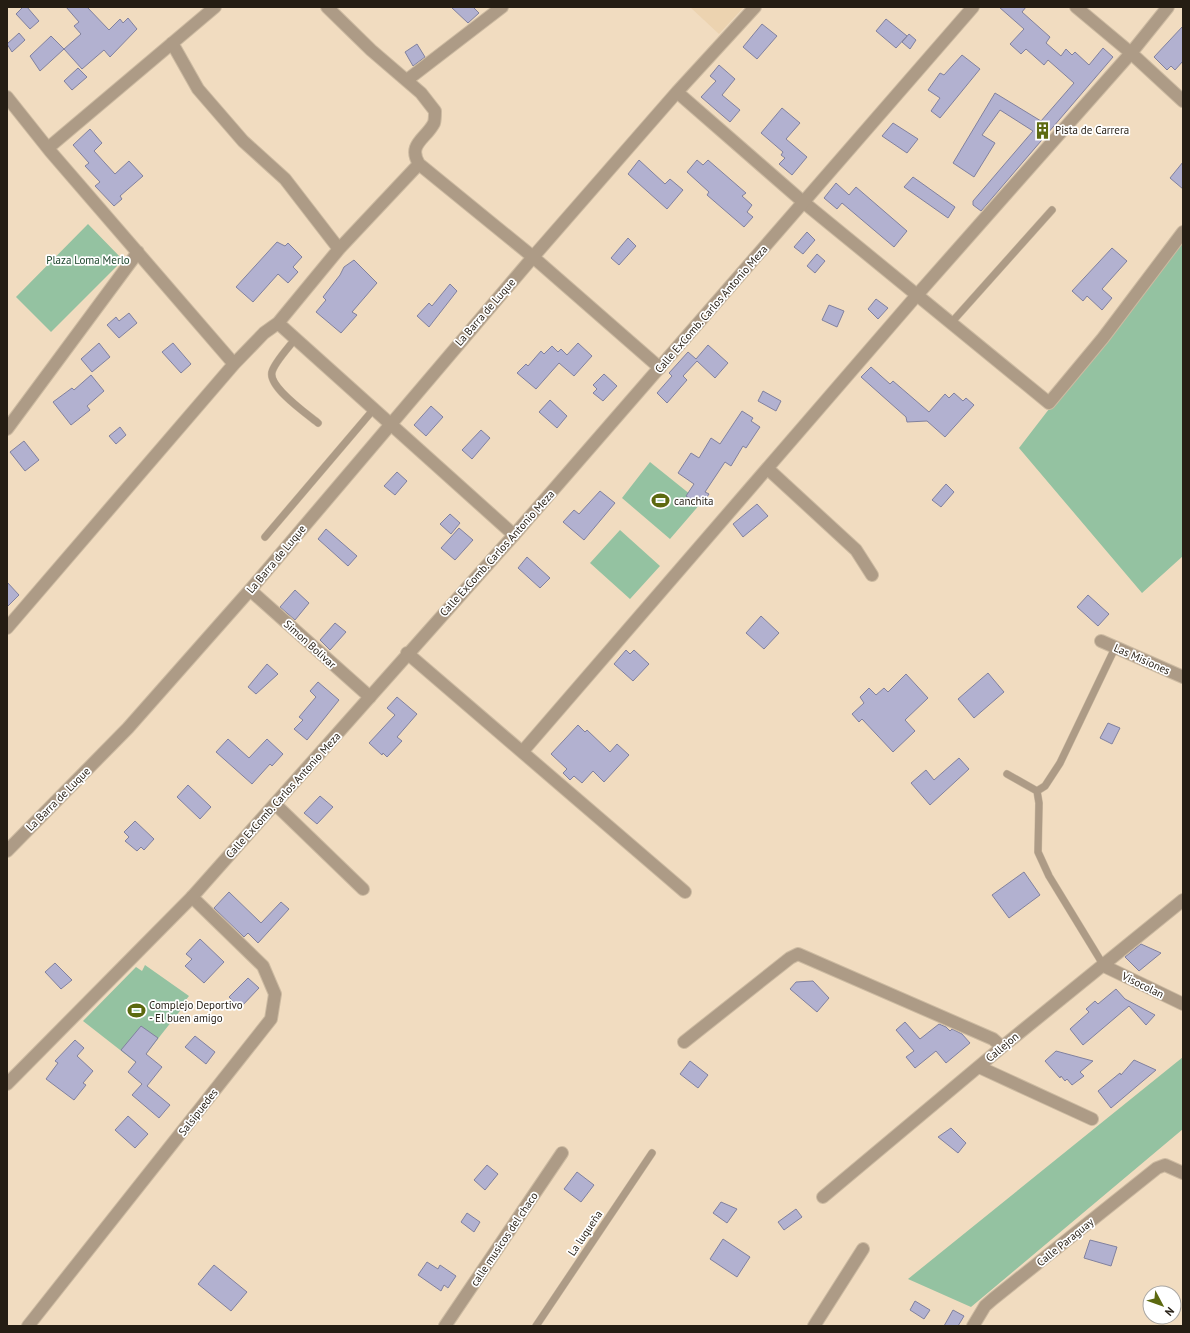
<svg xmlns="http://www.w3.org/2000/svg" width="1190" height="1333" font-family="'PT Sans',sans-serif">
  <rect width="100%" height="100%" fill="#f1dcc0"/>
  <path fill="#ecd3b0" d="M690,7H744L719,34Z"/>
  <path fill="#94c2a1" d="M88,224L123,260L51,332L16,297Z
    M1183,235V556L1142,593L1019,448Z
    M650,462L701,503L670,539L622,498Z
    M620,530L660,566L630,599L590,563Z
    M145,965L189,996L185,1001L187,1002L138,1064L83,1021L136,967L142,971Z
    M1183,1057V1129L971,1307L908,1279Z"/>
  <path fill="#b2b1d0" stroke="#81819e" d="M23,7H27L39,21L30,29L16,14Z
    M66,7H87L109,30L120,19L123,23L128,18L137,29L110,57L104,50L82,69L64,49L81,34L74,26L79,22Z
    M451,7H473L479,13L468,23Z
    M999,7H1026L1022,12L1050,37L1046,43L1061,56L1066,49L1072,55L1075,52L1089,65L1103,48L1113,57L981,211L973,205V201L1033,131L1000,110L982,135L995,143L974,177L953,163L995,93L1041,121L1074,83L1048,60L1044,65L1026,49L1021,54L1010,44L1024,29Z
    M886,19L907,36L896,48L876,31Z
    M762,24L777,36L757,59L743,47Z
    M1183,26V61L1175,70L1171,66L1167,70L1154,57Z
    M19,33L25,40L12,52L7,44Z
    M909,34L916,40L910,49L902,42Z
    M51,36L64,49L40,71L30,56Z
    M417,44L425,57L413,66L405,52Z
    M962,55L980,69L940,118L931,111L940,98L928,90L940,73L944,75Z
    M719,65L735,79L722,95L740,110L730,122L701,97L716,81L710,76Z
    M78,68L87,77L72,90L64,81Z
    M782,108L800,123L786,139L807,157L792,175L779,164L785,158L781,155L783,152L761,133Z
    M893,123L918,139L907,153L882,136Z
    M90,129L102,143L94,151L115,174L129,161L143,176L120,196L122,199L114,206L95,186L100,182L85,166L89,163L73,145Z
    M639,160L665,184L670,179L683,190L667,209L628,174Z
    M697,160L703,165L708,160L746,193L742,196L752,205L747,212L753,217L744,227L707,195L709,192L687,172Z
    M1183,162V189L1170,178Z
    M913,177L955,207L948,218L904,187Z
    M836,183L849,195L856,187L907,231L894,247L842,203L837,209L824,198Z
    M807,232L815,240L803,254L794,247Z
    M628,238L636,246L619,265L611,258Z
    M277,242L285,246L288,243L302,257L293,267L298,272L288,283L278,274L253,302L236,287Z
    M1112,248L1127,261L1102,289L1112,298L1102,310L1087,296L1083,301L1072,291Z
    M817,254L825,261L815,273L807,266Z
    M354,260L377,283L352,312L357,315L341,333L316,312L326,300L323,297L340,275L344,267Z
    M450,284L457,291L429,327L417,316L429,303L432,306Z
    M876,299L888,308L878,319L868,309Z
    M829,305L844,311L837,327L822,320Z
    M129,313L137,323L119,338L107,325L116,317L119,321Z
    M99,343L110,357L92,372L81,359Z
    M173,343L191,364L181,373L162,352Z
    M578,343L592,356L574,376L559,363L536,389L517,373L526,364L528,366L541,351L544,354L552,346L558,352L561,349L567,355Z
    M708,345L728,363L715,378L697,361L683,376L687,380L667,403L657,393L672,376L669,373L688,352L696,359Z
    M871,367L890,384L893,381L929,412L945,394L949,398L954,393L963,401L966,398L974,405L945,437L927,421L907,422L906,417L861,377Z
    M604,374L617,386L603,401L593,393L597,389L593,385Z
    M91,375L104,391L87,406L90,410L71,425L53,402L72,388L74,390Z
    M763,391L781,401L776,411L758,401Z
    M550,400L567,416L557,428L539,412Z
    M431,406L443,417L426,436L414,425Z
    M742,411L753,418L751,421L760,427L746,448L743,446L731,466L725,462L705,492L709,494L701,506L686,496L694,484L678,473L691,453L699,458L711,438L720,444Z
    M120,427L126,435L116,444L109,436Z
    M481,430L490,438L472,459L462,450Z
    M24,441L39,460L25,471L10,452Z
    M397,472L407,481L395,495L384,486Z
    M946,484L954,492L941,507L932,500Z
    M600,491L615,503L584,540L563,522L574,510L579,514Z
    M757,504L768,516L743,537L733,524Z
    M450,514L460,523L451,534L440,524Z
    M459,528L473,540L455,560L441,548Z
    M326,529L357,556L348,566L318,539Z
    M527,557L550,578L540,588L518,568Z
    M7,582L19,595L7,607Z
    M295,590L309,603L295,620L280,607Z
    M1088,595L1109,614L1098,626L1077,607Z
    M761,616L779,633L764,649L746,633Z
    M335,623L346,632L330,650L320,640Z
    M626,650L630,654L634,650L649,664L633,681L614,664Z
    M267,664L278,674L256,694L248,687Z
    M988,673L1004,692L974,718L958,699Z
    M906,674L928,698L905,720L915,731L893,752L862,719L859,722L852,714L864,703L860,697L869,688L876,695L884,688L888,692Z
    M318,682L339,700L307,740L294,729L303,720L299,717L316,697L310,691Z
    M397,697L417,714L397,737L402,741L387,757L383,753L382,755L369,743L395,715L387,708Z
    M1108,723L1120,728L1112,744L1100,738Z
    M578,725L585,732L587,730L610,752L617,744L629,755L604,782L593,771L582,783L574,776L570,780L563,773L567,769L551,754Z
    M228,739L249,758L267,739L283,754L272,766L270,764L252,784L216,752Z
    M959,758L969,769L930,805L911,783L926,770L934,780Z
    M188,785L211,807L200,819L177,797Z
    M320,796L333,807L317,824L304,813Z
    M135,821L154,839L144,850L141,847L137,851L125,841L129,837L124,832Z
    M1024,872L1040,895L1009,918L992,895Z
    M229,892L261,923L281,902L289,909L258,943L248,933L244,937L214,908Z
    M200,939L224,962L204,983L185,966L192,959L186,954Z
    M1141,944L1161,953L1139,971L1125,957Z
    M55,963L72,980L61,989L45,972Z
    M248,978L259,988L240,1008L229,997Z
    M813,981L829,998L817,1012L790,989L796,982Z
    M1116,989L1125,999L1155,1015L1146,1025L1129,1006L1083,1045L1070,1029L1089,1012L1086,1009L1095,1001L1098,1004Z
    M905,1022L920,1039L939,1024L946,1027L950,1031L952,1029L962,1034L970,1043L946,1063L936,1051L915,1068L906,1057L914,1051L896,1030Z
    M141,1026L158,1038L146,1054L162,1067L147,1086L170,1105L159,1118L132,1095L142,1084L128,1072L136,1062L121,1050Z
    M195,1036L215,1052L206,1064L185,1047Z
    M75,1040L84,1048L77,1056L93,1071L83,1083L86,1085L74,1100L46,1079L58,1063L55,1061Z
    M1056,1051L1093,1061L1080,1072L1084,1076L1072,1085L1067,1079L1065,1081L1061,1076L1060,1078L1045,1061Z
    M1134,1060L1156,1070L1111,1108L1098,1091L1120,1073L1121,1075Z
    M690,1061L708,1075L698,1088L680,1074Z
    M128,1116L148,1134L135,1148L115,1130Z
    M951,1128L966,1143L958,1153L938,1137Z
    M487,1165L498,1174L485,1190L474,1180Z
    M577,1172L594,1185L581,1202L564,1189Z
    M721,1202L737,1209L727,1223L713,1213Z
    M796,1209L802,1217L784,1230L778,1222Z
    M467,1213L480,1222L474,1232L461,1222Z
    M723,1239L750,1257L737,1277L710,1259Z
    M1090,1240L1117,1247L1111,1266L1084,1258Z
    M427,1262L438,1269L440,1265L456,1276L448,1288L444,1285L441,1291L418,1275Z
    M214,1265L247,1292L231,1311L198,1284Z
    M915,1301L930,1310L924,1319L910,1310Z
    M953,1310L964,1316L958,1326H944Z"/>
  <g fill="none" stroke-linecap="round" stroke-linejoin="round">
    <defs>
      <path id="service" d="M951,323L1052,210
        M295,339C289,347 274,363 272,372C268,387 307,414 318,423
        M265,537L373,410
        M1007,774L1037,791
        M1037,791L1039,803L1038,852L1049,876L1104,966
        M1037,791L1045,786L1060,763L1115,648
        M536,1326L652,1153"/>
      <path id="minor" d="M327,7L371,50L421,93L435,111C435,114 435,120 434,123C426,139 407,144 419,164L533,257L660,368
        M1076,7L1131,53L1183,101
        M172,43L198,89L243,141L285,179L339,249
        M407,80L502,7
        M677,92L802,201L1049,403L1103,338L1183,232
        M7,97L50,151L234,364
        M48,148L215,7
        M278,323L514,535
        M7,429L138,252
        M768,469L856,550L872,575
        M250,590L370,697
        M7,628L234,364L264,333L278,323L339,249L419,164
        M1101,641L1183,677
        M407,653L685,892
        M523,751L917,295L1131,53L1168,7
        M275,804L363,889
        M7,851L128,728L250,590L533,257L677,92L755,7
        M1104,966L1183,1004
        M684,1042L790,958L798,954L993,1039L1002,1047
        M979,1067L1092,1119
        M823,1197L1002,1047L1183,900
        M28,1326L271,1019L275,994L263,966L192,897
        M445,1326L562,1153
        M814,1326L863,1249
        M973,1326L985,1306L993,1299L1157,1168L1165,1165L1183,1173"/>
      <path id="tertiary" d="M7,1084L192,897L514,535L973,7"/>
    </defs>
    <use href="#service" stroke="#ccbaa1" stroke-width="8"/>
    <use href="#minor" stroke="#ccbaa1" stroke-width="14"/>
    <use href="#tertiary" stroke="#ccbaa1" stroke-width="14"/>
    <use href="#service" stroke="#ad9b86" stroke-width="7"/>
    <use href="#minor" stroke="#ad9b86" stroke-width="12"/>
    <use href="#tertiary" stroke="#ad9b86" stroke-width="12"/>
  </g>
  <defs>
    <symbol id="building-bare" viewBox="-9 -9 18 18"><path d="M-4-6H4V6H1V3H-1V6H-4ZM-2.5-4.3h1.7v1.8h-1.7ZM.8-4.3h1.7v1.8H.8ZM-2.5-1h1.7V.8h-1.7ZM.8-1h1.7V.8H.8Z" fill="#5c6910" stroke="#fff" stroke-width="2.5" paint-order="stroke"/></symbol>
    <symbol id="stadium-bare" viewBox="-9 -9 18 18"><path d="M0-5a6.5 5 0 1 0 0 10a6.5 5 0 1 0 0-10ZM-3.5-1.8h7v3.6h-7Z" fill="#5c6910" stroke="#fff" stroke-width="2.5" paint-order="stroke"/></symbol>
  </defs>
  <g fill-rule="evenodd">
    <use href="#building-bare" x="1030" y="118" width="25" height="25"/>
    <use href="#stadium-bare" x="648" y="488" width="25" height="25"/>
    <use href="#stadium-bare" x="124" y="998" width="25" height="25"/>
  </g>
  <g text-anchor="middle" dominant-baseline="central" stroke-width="3.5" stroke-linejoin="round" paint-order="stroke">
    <g font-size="11" fill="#251d13" stroke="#fff" text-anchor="start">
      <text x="1055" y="130">Pista de Carrera</text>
      <text x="674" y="501">canchita</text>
      <text x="149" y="1005">Complejo Deportivo<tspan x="149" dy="13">- El buen amigo</tspan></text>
    </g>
    <g font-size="11" fill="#153f25" stroke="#fff">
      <text x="88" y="260">Plaza Loma Merlo</text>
    </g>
    <g font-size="11" fill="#251d13" stroke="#fff">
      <text transform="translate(711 309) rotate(-49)">Calle ExComb. Carlos Antonio Meza</text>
      <text transform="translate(485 312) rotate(-49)">La Barra de Luque</text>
      <text transform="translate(497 553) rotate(-48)">Calle ExComb. Carlos Antonio Meza</text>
      <text transform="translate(276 559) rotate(-50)">La Barra de Luque</text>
      <text transform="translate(310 644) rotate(42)">Simon Bolivar</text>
      <text transform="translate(1142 659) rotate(24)">Las Misiones</text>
      <text transform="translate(283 795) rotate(-48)">Calle ExComb. Carlos Antonio Meza</text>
      <text transform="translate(58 799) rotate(-45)">La Barra de Luque</text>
      <text transform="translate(1143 985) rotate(26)">Visocolan</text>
      <text transform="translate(1002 1047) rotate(-40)">Callejon</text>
      <text transform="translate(198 1112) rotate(-52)">Salsipuedes</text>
      <text transform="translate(585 1233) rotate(-56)">La luqueña</text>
      <text transform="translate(504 1239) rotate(-56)">calle musicos del chaco</text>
      <text transform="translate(1065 1242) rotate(-39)">Calle Paraguay</text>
    </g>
  </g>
  <rect width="1190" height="1333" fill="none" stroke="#251d13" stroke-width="16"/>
  <g transform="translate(1162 1305) rotate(131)"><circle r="19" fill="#ffffff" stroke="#a8a5a1"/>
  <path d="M0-3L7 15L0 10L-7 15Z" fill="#5c6910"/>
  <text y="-6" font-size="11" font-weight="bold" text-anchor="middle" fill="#251d13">N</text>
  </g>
</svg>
